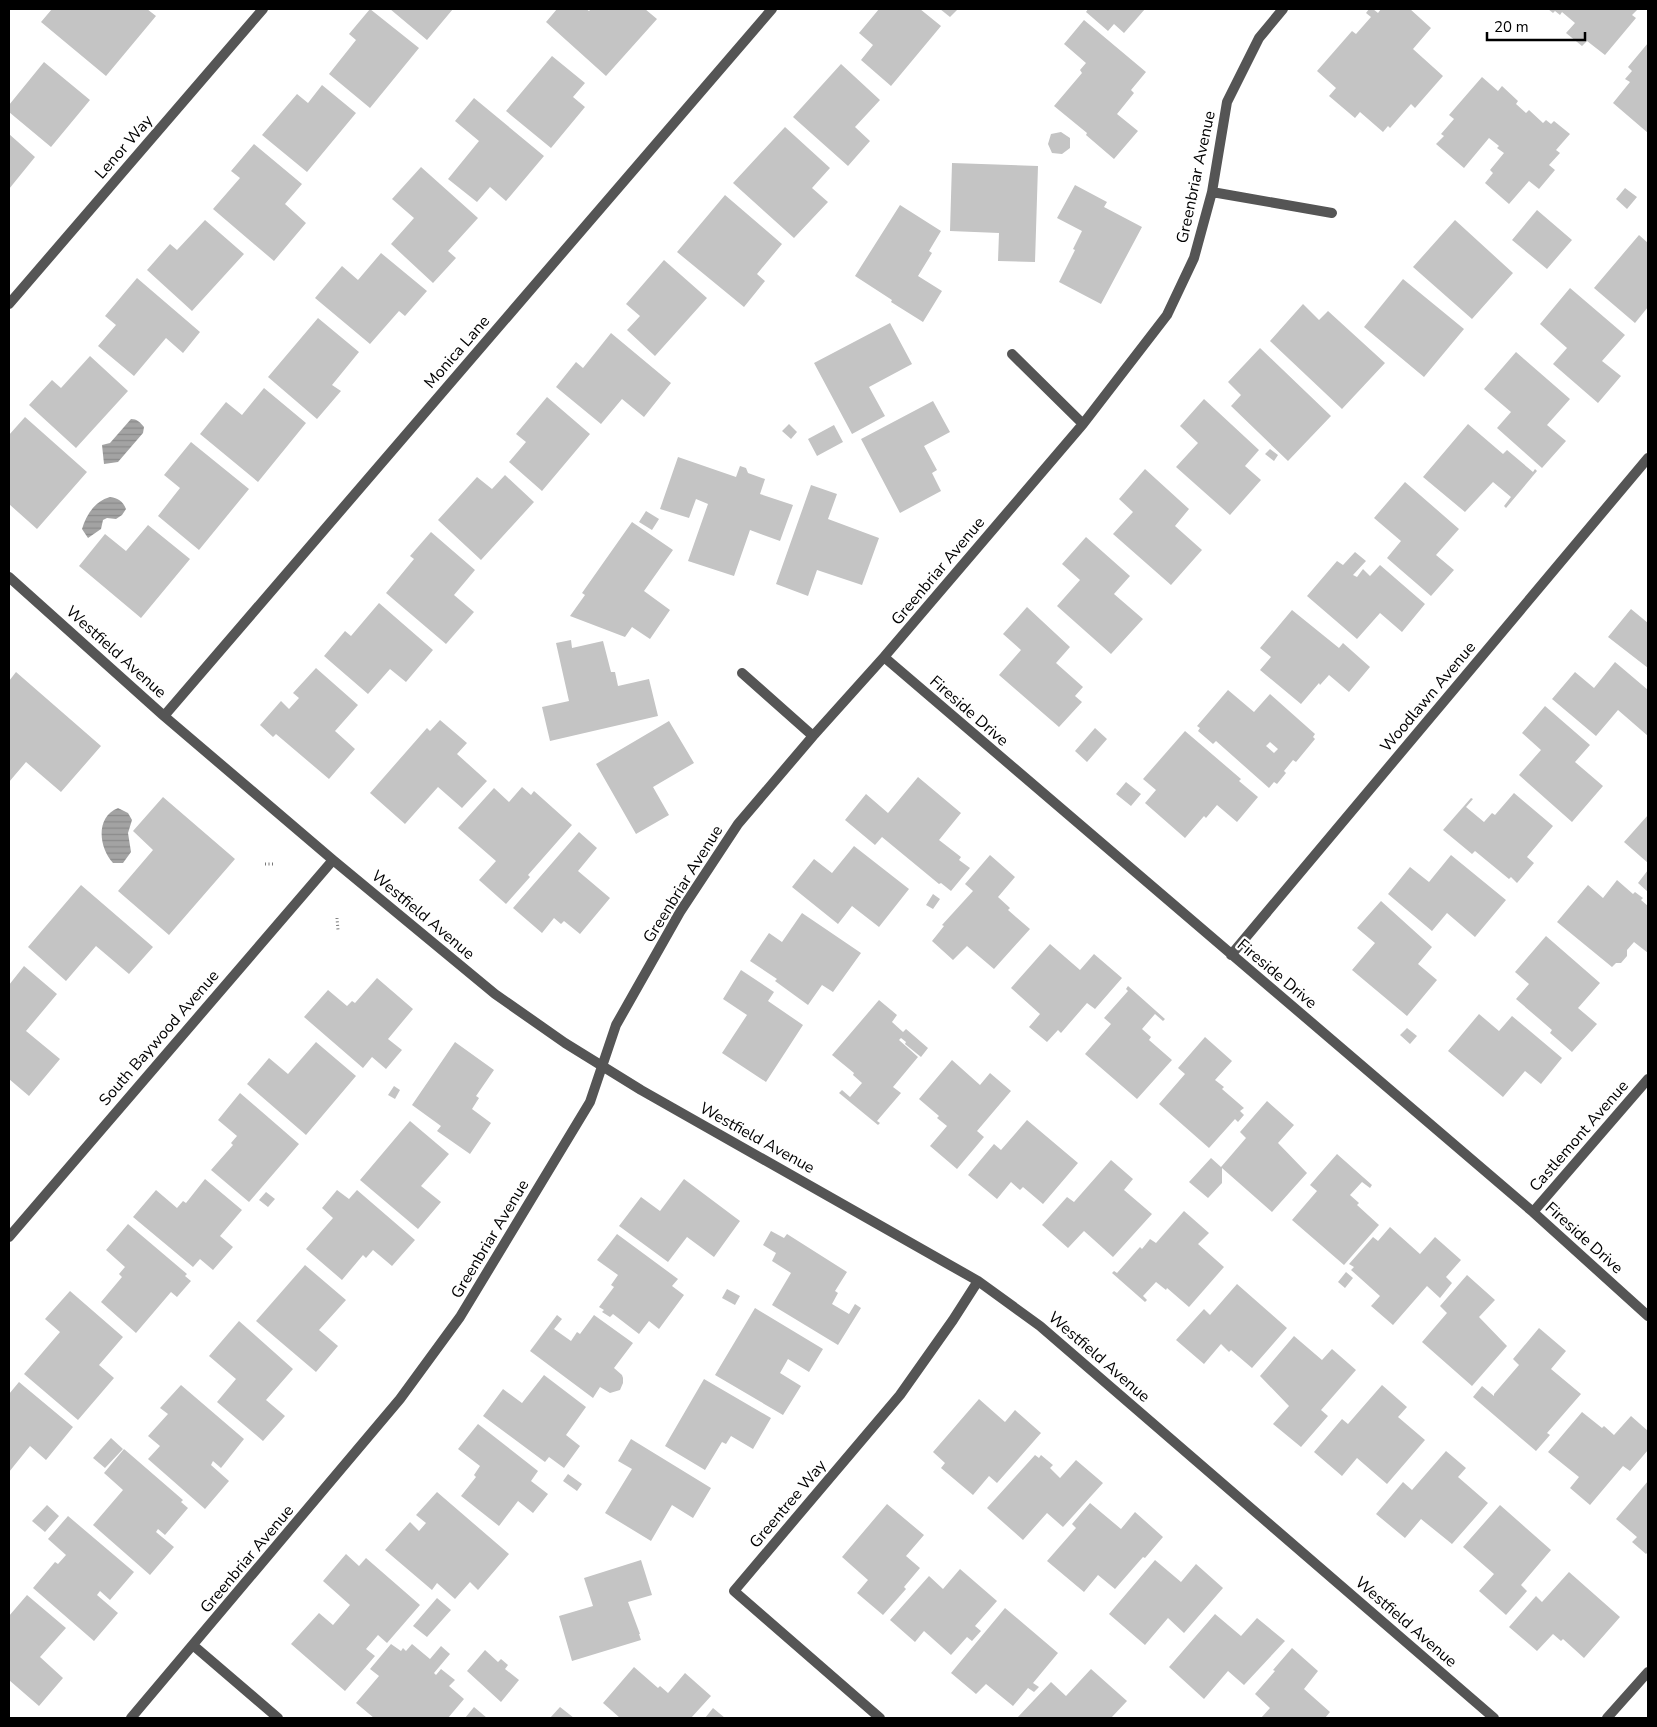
<svg xmlns="http://www.w3.org/2000/svg" width="1657" height="1727" font-family="'Nunito Sans',sans-serif">
  <defs>
    <pattern id="water-rules" width="6" height="5" patternUnits="userSpaceOnUse" patternTransform="scale(1.25)"><rect width="6" height="5" fill="#a3a3a3"/><path d="M0 2.5h6" fill="none" stroke="#8b8b8b"/></pattern>
  </defs>
  <rect width="100%" height="100%" fill="#fff"/>
  <path fill="url(#water-rules)" d="M131,419C137,419 140,422 144,427L143,433L118,462L104,464L102,445L110,443Z
    M110,497C118,498 123,501 126,509L122,515L116,519L107,518L103,520L101,529L88,538L82,529C86,515 95,501 110,497Z
    M118,808L128,813L132,820L128,833L131,852L123,863H113C99,848 95,817 118,808Z"/>
  <path fill="#c4c4c4" fill-rule="evenodd" d="M52,9H147L156,16L106,76L41,22Z
    M370,9L419,48L370,108L329,74L356,40L349,34Z
    M390,9H453L427,40Z
    M557,9H586L589,11L591,9H645L657,19L606,76L546,22Z
    M879,9H920L941,26L891,86L861,60L873,45L859,33Z
    M940,9H958L950,17Z
    M1088,9H1145L1124,33L1114,24L1108,31L1086,12Z
    M1369,9H1373L1378,13L1381,9H1410L1431,28L1413,49L1443,76L1415,108L1411,104L1390,128L1388,126L1383,132L1360,112L1355,118L1329,96L1336,88L1317,71L1352,31L1356,34L1371,17L1366,13Z
    M1548,9H1638L1632,15L1636,18L1605,55L1587,41L1582,46L1566,33L1575,23L1562,12L1560,15L1555,11L1553,13Z
    M1084,20L1146,72L1131,90L1134,93L1117,114L1138,131L1114,159L1086,135L1087,133L1054,106L1082,73L1080,70L1086,63L1064,44Z
    M1648,43V133L1613,103L1630,82L1625,79L1632,71L1628,67Z
    M552,56L585,83L573,97L585,107L551,148L506,111Z
    M44,62L90,100L51,147L9,112V105Z
    M841,64L880,100L855,127L870,141L848,166L793,117Z
    M1482,77L1498,91L1502,86L1518,101L1516,104L1526,113L1529,110L1543,123L1546,120L1551,124L1554,121L1570,134L1556,150L1560,153L1549,165L1555,170L1539,189L1529,181L1509,204L1485,183L1493,173L1490,170L1504,153L1497,148L1499,146L1489,138L1464,168L1436,144L1444,136L1441,134L1454,119L1449,115Z
    M322,85L356,113L307,172L262,135L297,94L308,103Z
    M474,98L544,156L506,201L490,187L477,202L448,179L479,141L455,121Z
    M785,127L830,168L812,188L828,202L794,238L733,183Z
    M1061,132L1070,138V148L1062,154L1052,153L1048,144L1051,134Z
    M9,134L35,157L9,189Z
    M254,144L302,184L285,204L306,223L274,261L213,209L240,178L231,171Z
    M952,163L1038,166L1035,262L998,261L999,233L950,231Z
    M421,167L478,218L448,251L456,258L433,283L391,244L414,218L392,199Z
    M1075,185L1107,202L1104,207L1142,227L1101,304L1059,282L1075,250L1073,249L1082,231L1057,218Z
    M1625,188L1637,197L1627,209L1616,199Z
    M725,195L782,244L757,274L765,281L744,307L677,252Z
    M900,205L941,231L929,251L932,253L918,276L942,291L923,322L891,302L892,300L855,276Z
    M1537,210L1572,240L1547,269L1512,240Z
    M205,220L244,254L192,311L147,270L170,244L177,250Z
    M1455,220L1513,273L1472,319L1413,267Z
    M1639,235L1648,243V307L1635,323L1594,288Z
    M381,253L427,291L405,316L399,311L370,344L315,298L342,266L358,280Z
    M664,260L707,298L655,356L627,330L640,316L626,304Z
    M137,278L200,332L183,353L166,338L134,376L98,346L116,325L105,316Z
    M1403,279L1464,329L1424,377L1364,327Z
    M1570,288L1625,335L1602,361L1621,376L1598,403L1553,364L1567,348L1540,324Z
    M1303,304L1319,320L1328,311L1385,363L1342,409L1270,341Z
    M318,318L359,352L332,385L341,391L317,419L268,377Z
    M890,323L912,364L869,387L885,416L852,434L814,363Z
    M611,333L671,383L644,417L622,399L601,424L556,387L576,362L583,368Z
    M1260,348L1331,416L1288,461L1231,406L1241,395L1228,382Z
    M1516,352L1570,399L1547,425L1566,441L1542,468L1497,428L1511,412L1484,389Z
    M90,356L128,391L76,448L29,405L52,380L61,388Z
    M264,388L306,423L258,482L200,434L226,402L242,415Z
    M547,397L590,434L542,491L509,462L526,442L516,434Z
    M1204,399L1259,450L1245,466L1261,480L1230,515L1176,467L1198,443L1180,426Z
    M933,401L950,432L924,446L937,470L932,473L941,491L900,513L861,439Z
    M25,417L87,472L37,529L9,504V435Z
    M789,424L797,432L791,439L782,431Z
    M1468,424L1503,454L1507,450L1533,472L1535,469L1537,471L1506,508L1504,506L1511,497L1493,482L1465,512L1423,477Z
    M834,425L843,442L817,456L808,439Z
    M191,442L249,489L199,550L158,516L180,488L164,475Z
    M1270,449L1278,455L1274,461L1265,454Z
    M678,457L736,477L740,466L746,468L748,473L765,479L760,494L793,505L780,541L750,530L734,576L688,561L708,504L696,499L689,518L660,509Z
    M1145,469L1189,509L1175,526L1202,550L1171,585L1113,534L1133,512L1119,499Z
    M505,475L534,502L481,560L438,520L477,477L492,489Z
    M1405,482L1459,529L1436,555L1454,570L1431,596L1387,558L1401,541L1374,518Z
    M811,485L837,494L828,519L879,538L862,585L817,570L808,596L776,584Z
    M646,511L659,519L652,530L639,522Z
    M632,522L673,550L644,591L670,610L650,639L632,627L625,637L570,616L585,595L582,593Z
    M148,525L190,559L141,618L79,566L105,534L126,551Z
    M431,532L475,570L454,595L474,612L446,644L386,593L414,559L410,556Z
    M1086,537L1130,576L1114,594L1143,619L1111,654L1057,606L1080,580L1062,564Z
    M1355,552L1366,561L1353,575L1357,577L1363,569L1370,576L1380,565L1425,604L1402,632L1380,613L1357,639L1307,596L1337,561L1343,565Z
    M379,603L433,650L406,682L390,669L368,694L324,656L345,631L351,636Z
    M1027,607L1070,647L1056,663L1083,687L1075,696L1082,702L1059,727L999,675L1021,650L1003,634Z
    M1631,609L1648,623V668L1608,637Z
    M1292,610L1339,648L1343,643L1370,667L1349,692L1329,675L1320,685L1319,683L1301,704L1260,670L1271,657L1260,648Z
    M571,640L572,648L603,641L611,672H615L618,686L649,679L658,716L550,741L542,707L569,701L556,643Z
    M1615,662L1648,690V736L1618,710L1596,736L1552,699L1575,672L1594,688Z
    M316,668L358,705L335,731L355,749L329,779L276,734L273,737L260,725L281,701L289,709L299,698L293,693Z
    M16,672L101,746L61,792L26,762L9,782V681Z
    M1228,690L1254,712L1270,694L1315,734L1313,737L1315,739L1296,762L1293,760L1284,771L1286,773L1277,784L1274,782L1269,788L1216,741L1213,744L1198,731L1200,728L1197,726ZM1270,742L1278,749L1274,753L1266,746Z
    M1545,706L1590,745L1575,762L1603,786L1572,822L1519,775L1541,750L1522,733Z
    M440,720L467,743L457,754L487,781L462,808L438,787L405,824L370,793L427,728L430,731Z
    M669,721L694,763L653,787L669,815L636,834L596,764Z
    M1095,728L1107,739L1087,762L1075,751Z
    M1185,731L1241,779L1239,781L1258,797L1237,822L1217,805L1206,818L1204,816L1185,838L1145,803L1156,790L1143,779Z
    M918,777L961,813L939,840L961,857L959,860L970,868L951,891L941,883L939,884L882,837L875,845L845,820L866,794L888,813Z
    M1126,782L1141,794L1131,806L1116,794Z
    M522,787L531,795L534,791L572,825L528,875L530,877L506,904L479,880L496,861L458,828L494,788L509,802Z
    M1514,793L1553,826L1527,857L1534,863L1517,883L1511,877L1509,879L1475,851L1472,854L1443,830L1471,798L1473,799L1466,807L1484,822L1492,813L1495,815Z
    M163,797L235,859L169,935L118,891L153,850L133,831Z
    M1648,815V863L1624,842Z
    M579,832L597,848L578,871L610,898L580,934L564,921L561,924L554,918L542,933L513,908Z
    M854,846L909,889L879,927L852,906L838,924L792,887L814,859L832,873Z
    M990,855L1015,877L998,897L1010,908L1008,910L1030,929L994,969L967,946L953,960L932,941L944,926L942,925L973,891L965,884Z
    M1451,855L1506,900L1475,937L1447,913L1432,931L1388,894L1410,867L1429,882Z
    M1648,870V892L1638,883Z
    M1617,880L1633,894L1635,892L1643,898L1641,900L1648,906V953L1634,942L1627,950V956L1621,963H1616L1612,967L1557,922L1588,885L1603,898Z
    M81,885L153,947L129,974L96,946L66,981L28,947Z
    M933,894L940,899L933,909L926,905Z
    M1381,901L1432,947L1418,964L1437,980L1407,1016L1352,970L1375,943L1357,928Z
    M802,913L861,953L833,992L822,985L808,1005L775,981L777,979L750,961L769,933L782,942Z
    M1546,936L1600,983L1578,1008L1597,1024L1572,1052L1550,1033L1552,1030L1516,999L1529,984L1515,972Z
    M1050,944L1080,970L1094,954L1122,978L1095,1009L1087,1003L1061,1033L1058,1030L1047,1042L1029,1027L1040,1014L1011,988Z
    M24,966L57,994L26,1031L60,1059L29,1096L9,1079V985Z
    M741,970L774,992L768,1001L803,1025L766,1082L722,1053L747,1015L723,999Z
    M377,978L413,1009L388,1039L402,1050L386,1069L372,1057L363,1068L304,1017L328,990L347,1006L352,1001L355,1003Z
    M1128,986L1165,1019L1163,1021L1155,1014L1142,1029L1151,1037L1149,1040L1172,1060L1137,1099L1085,1054L1111,1024L1104,1018L1128,991L1126,989Z
    M879,1000L897,1015L892,1022L903,1032L906,1029L928,1048L921,1057L905,1044L906,1042L901,1038L899,1040L918,1057L893,1087L901,1093L877,1121L880,1123L878,1125L839,1093L842,1090L850,1097L862,1083L853,1075L854,1073L832,1055Z
    M1479,1014L1499,1031L1512,1016L1562,1058L1541,1084L1525,1071L1503,1097L1448,1051Z
    M1407,1028L1417,1036L1410,1044L1400,1035Z
    M1205,1037L1232,1061L1215,1080L1224,1087L1222,1089L1244,1108L1240,1111L1244,1115L1238,1122L1235,1119L1209,1148L1159,1104L1185,1074L1178,1068Z
    M316,1042L356,1076L306,1135L247,1084L269,1058L288,1074Z
    M455,1042L494,1070L476,1096L479,1098L472,1109L491,1123L470,1154L437,1131L441,1126L412,1105Z
    M952,1060L980,1085L990,1073L1011,1091L977,1131L984,1137L957,1169L930,1146L947,1126L937,1118L939,1116L919,1099Z
    M394,1086L400,1090L395,1099L388,1095Z
    M240,1093L299,1144L249,1202L211,1170L233,1145L231,1143L237,1136L218,1120Z
    M1267,1101L1294,1125L1278,1143L1307,1173L1272,1212L1222,1168V1183L1208,1198L1189,1182L1211,1158L1221,1167L1246,1138L1240,1132Z
    M1027,1120L1078,1163L1043,1204L1023,1187L1020,1190L1011,1182L997,1199L968,1175L994,1144L1001,1150Z
    M410,1121L449,1154L421,1186L441,1202L418,1229L360,1180Z
    M1337,1154L1372,1185L1370,1188L1362,1182L1350,1195L1359,1203L1357,1205L1379,1225L1344,1265L1292,1220L1317,1191L1310,1185Z
    M1111,1160L1133,1179L1124,1190L1152,1214L1113,1257L1084,1231L1068,1248L1042,1225L1067,1197L1074,1202Z
    M205,1179L242,1210L220,1236L233,1247L213,1270L200,1259L193,1267L133,1217L156,1190L177,1208L183,1201L186,1203Z
    M684,1179L740,1221L714,1257L687,1237L668,1262L619,1226L641,1197L660,1211Z
    M337,1190L349,1199L357,1190L415,1240L392,1266L373,1250L366,1258L363,1255L342,1280L306,1249L333,1218L322,1208Z
    M266,1192L275,1199L268,1207L259,1200Z
    M1184,1211L1209,1233L1198,1244L1224,1267L1189,1307L1167,1288L1166,1290L1156,1282L1143,1296L1147,1300L1145,1302L1112,1273L1114,1271L1117,1273L1140,1247L1142,1249L1150,1239L1156,1243Z
    M128,1224L187,1274L185,1276L191,1281L177,1297L171,1292L136,1333L101,1302L122,1277L119,1274L125,1267L106,1250Z
    M1390,1227L1420,1254L1435,1237L1461,1260L1446,1277L1452,1283L1440,1298L1427,1286L1393,1325L1371,1306L1380,1296L1351,1270L1354,1267L1349,1264L1373,1237L1378,1241Z
    M771,1231L784,1238L787,1234L847,1272L835,1291L838,1293L832,1304L849,1314L855,1304L861,1308L838,1345L772,1305L791,1273L772,1261L776,1253L763,1245Z
    M617,1234L678,1279L672,1286L684,1295L659,1329L649,1321L639,1334L613,1314L610,1317L602,1312L604,1310L599,1307L614,1287L611,1285L618,1275L597,1260Z
    M305,1265L346,1300L319,1330L338,1346L316,1372L256,1321Z
    M1346,1272L1353,1278L1345,1288L1338,1282Z
    M1467,1275L1495,1300L1479,1317L1507,1346L1472,1386L1422,1342L1447,1313L1440,1306Z
    M1237,1284L1287,1328L1252,1368L1231,1350L1229,1352L1221,1344L1204,1364L1176,1340L1204,1309L1210,1315Z
    M727,1289L740,1296L735,1305L722,1298Z
    M70,1291L123,1337L99,1365L114,1378L78,1420L24,1374L60,1332L45,1319Z
    M755,1308L823,1349L809,1372L788,1359L780,1373L801,1386L783,1415L715,1375Z
    M557,1315L562,1319L554,1329L571,1341L577,1332L580,1334L594,1315L633,1343L614,1368L622,1375L623,1378V1383L620,1390L610,1393L600,1387L593,1398L530,1351Z
    M239,1321L293,1369L266,1400L285,1416L263,1441L217,1402L236,1379L209,1356Z
    M1539,1328L1566,1351L1551,1369L1581,1394L1547,1433L1550,1435L1536,1451L1473,1397L1482,1386L1494,1396V1394L1519,1365L1513,1359Z
    M1294,1336L1322,1360L1332,1349L1356,1370L1321,1410L1328,1416L1301,1447L1273,1424L1289,1406L1260,1376Z
    M544,1375L586,1407L566,1435L580,1446L564,1468L549,1457L545,1462L483,1416L503,1389L522,1403Z
    M704,1379L771,1418L753,1449L731,1436L726,1444L722,1442L705,1470L665,1446Z
    M19,1382L73,1427L46,1460L30,1446L9,1472V1394Z
    M181,1385L244,1439L221,1468L213,1461L211,1465L229,1481L205,1509L148,1459L160,1446L148,1436L168,1414L160,1408Z
    M1382,1385L1407,1407L1398,1417L1425,1440L1387,1484L1357,1458L1342,1476L1314,1452L1342,1419L1348,1424Z
    M979,1399L1005,1422L1015,1410L1041,1433L997,1483L989,1476L973,1495L941,1468L945,1463L933,1452Z
    M1582,1412L1602,1428L1604,1426L1614,1435L1631,1416L1648,1431V1450L1630,1471L1623,1466L1590,1505L1570,1488L1579,1477L1548,1452Z
    M478,1424L538,1471L531,1481L548,1494L533,1513L518,1501L499,1526L461,1496L476,1477L474,1475L480,1466L458,1449Z
    M111,1438L123,1449L105,1468L93,1458Z
    M631,1439L711,1488L693,1518L672,1505L651,1541L605,1513L632,1469L618,1461Z
    M124,1449L183,1500L181,1502L188,1508L165,1535L158,1529L156,1532L174,1547L150,1575L93,1525L123,1490L104,1473Z
    M1446,1451L1466,1468L1458,1477L1488,1503L1452,1544L1421,1519L1405,1538L1376,1514L1403,1482L1412,1490Z
    M1035,1455L1039,1458L1041,1455L1053,1465L1050,1468L1060,1478L1076,1460L1103,1483L1063,1527L1047,1513L1023,1540L987,1508Z
    M568,1474L582,1484L577,1491L563,1481Z
    M1648,1481V1552L1646,1554L1632,1542L1637,1537L1616,1519Z
    M437,1492L509,1554L478,1590L470,1582L455,1599L437,1583L432,1590L385,1550L410,1522L419,1531L426,1523L416,1515Z
    M1090,1503L1121,1529L1135,1512L1163,1537L1145,1558L1143,1557L1115,1589L1098,1575L1084,1592L1047,1561L1076,1528L1072,1524Z
    M887,1504L924,1535L906,1556L920,1568L904,1587L906,1589L883,1615L857,1593L868,1580L842,1557Z
    M47,1505L59,1516L45,1532L32,1521Z
    M1500,1505L1551,1550L1521,1585L1527,1591L1506,1615L1479,1591L1494,1574L1463,1547Z
    M68,1516L134,1572L110,1600L100,1591L97,1595L118,1613L94,1641L33,1588L55,1562L58,1564L66,1555L48,1539Z
    M346,1554L359,1566L366,1558L420,1605L387,1643L378,1635L366,1649L375,1656L345,1691L291,1644L319,1613L333,1625L350,1605L323,1581Z
    M641,1560L652,1595L628,1602L640,1634H639L641,1640L572,1661L559,1616L593,1606L584,1578Z
    M1155,1560L1181,1582L1196,1564L1223,1588L1184,1633L1168,1618L1145,1645L1109,1614Z
    M960,1569L997,1601L975,1626L981,1631L972,1641L967,1637L951,1655L924,1631L915,1642L890,1620L929,1576L943,1589Z
    M1569,1572L1620,1617L1584,1658L1563,1639L1561,1641L1553,1634L1537,1651L1509,1627L1536,1596L1542,1602Z
    M27,1595L66,1628L40,1657L63,1678L39,1706L9,1680V1616Z
    M437,1598L451,1610L427,1637L413,1626Z
    M1005,1608L1058,1653L1033,1683L1039,1687L1034,1692L1028,1688L1013,1706L986,1684L976,1694L951,1673Z
    M1215,1614L1241,1636L1257,1618L1285,1641L1244,1685L1228,1671L1204,1699L1169,1667Z
    M391,1644L401,1651L403,1648L406,1651L412,1644L430,1659L441,1646L450,1654L434,1673L436,1675L441,1669L455,1680L449,1686L464,1699L448,1718H374L356,1703L379,1676L370,1669Z
    M1292,1648L1318,1671L1304,1689L1330,1712L1325,1718H1261L1270,1708L1255,1694L1275,1671L1273,1670Z
    M485,1650L498,1662L501,1659L508,1665L505,1669L519,1680L501,1702L467,1671Z
    M634,1667L658,1688L660,1686L668,1693L685,1673L711,1696L691,1718H620L603,1703Z
    M1091,1669L1127,1701L1111,1718H1017L1051,1682L1066,1696Z
    M474,1707L487,1718H465Z
    M560,1707L574,1718H550Z
    M713,1708L725,1718H705Z"/>
  <g fill="none" stroke-linecap="round" stroke-linejoin="round">
    <path stroke="#777" stroke-width="3" stroke-dasharray="1 2.5" stroke-linecap="butt" d="M265,864H274
      M337,918L338,930"/>
    <path stroke="#555" stroke-width="10" d="M1212,192L1332,213
      M9,304L263,9
      M1012,354L1083,424
      M9,577L164,716L333,860L495,994L565,1043L641,1090L978,1281L1040,1326L1494,1718
      M884,657L1533,1212L1648,1316
      M742,673L813,736
      M164,716L772,9
      M1231,955L1648,458
      M1533,1212L1648,1079
      M9,1237L333,860
      M194,1646L278,1718
      M131,1718L400,1399L460,1317L590,1102L616,1025L680,912L738,824L813,736L884,657L1083,424L1167,315L1194,258L1212,192L1227,102L1259,38L1283,9
      M880,1718L734,1591L900,1395L953,1320L978,1281
      M1607,1718L1648,1672"/>
  </g>
  <g text-anchor="middle" dominant-baseline="central" stroke-width="4.5" stroke-linejoin="round" paint-order="stroke">
    <g font-size="16" fill="#000" stroke="#fff">
      <text transform="translate(124 147) rotate(-49)">Lenor Way</text>
      <text transform="translate(1196 177) rotate(-78)">Greenbriar Avenue</text>
      <text transform="translate(457 352) rotate(-49)">Monica Lane</text>
      <text transform="translate(938 571) rotate(-50)">Greenbriar Avenue</text>
      <text transform="translate(116 652) rotate(42)">Westfield Avenue</text>
      <text transform="translate(1428 697) rotate(-50)">Woodlawn Avenue</text>
      <text transform="translate(969 711) rotate(41)">Fireside Drive</text>
      <text transform="translate(683 884) rotate(-58)">Greenbriar Avenue</text>
      <text transform="translate(423 915) rotate(40)">Westfield Avenue</text>
      <text transform="translate(1277 974) rotate(40)">Fireside Drive</text>
      <text transform="translate(159 1038) rotate(-49)">South Baywood Avenue</text>
      <text transform="translate(1579 1136) rotate(-49)">Castlemont Avenue</text>
      <text transform="translate(757 1138) rotate(29)">Westfield Avenue</text>
      <text transform="translate(1584 1238) rotate(42)">Fireside Drive</text>
      <text transform="translate(490 1239) rotate(-59)">Greenbriar Avenue</text>
      <text transform="translate(1099 1357) rotate(41)">Westfield Avenue</text>
      <text transform="translate(788 1504) rotate(-50)">Greentree Way</text>
      <text transform="translate(247 1559) rotate(-50)">Greenbriar Avenue</text>
      <text transform="translate(1406 1622) rotate(41)">Westfield Avenue</text>
    </g>
  </g>
  <rect width="1657" height="1727" fill="none" stroke="#000000" stroke-width="20"/>
  <path d="M1487 32v8h98v-8" fill="none" stroke="#000000" stroke-width="2.5"/>
  <text x="1494" y="32" font-size="15" fill="#000000" stroke="#ffffff" stroke-width="4" paint-order="stroke">20 m</text>
</svg>
